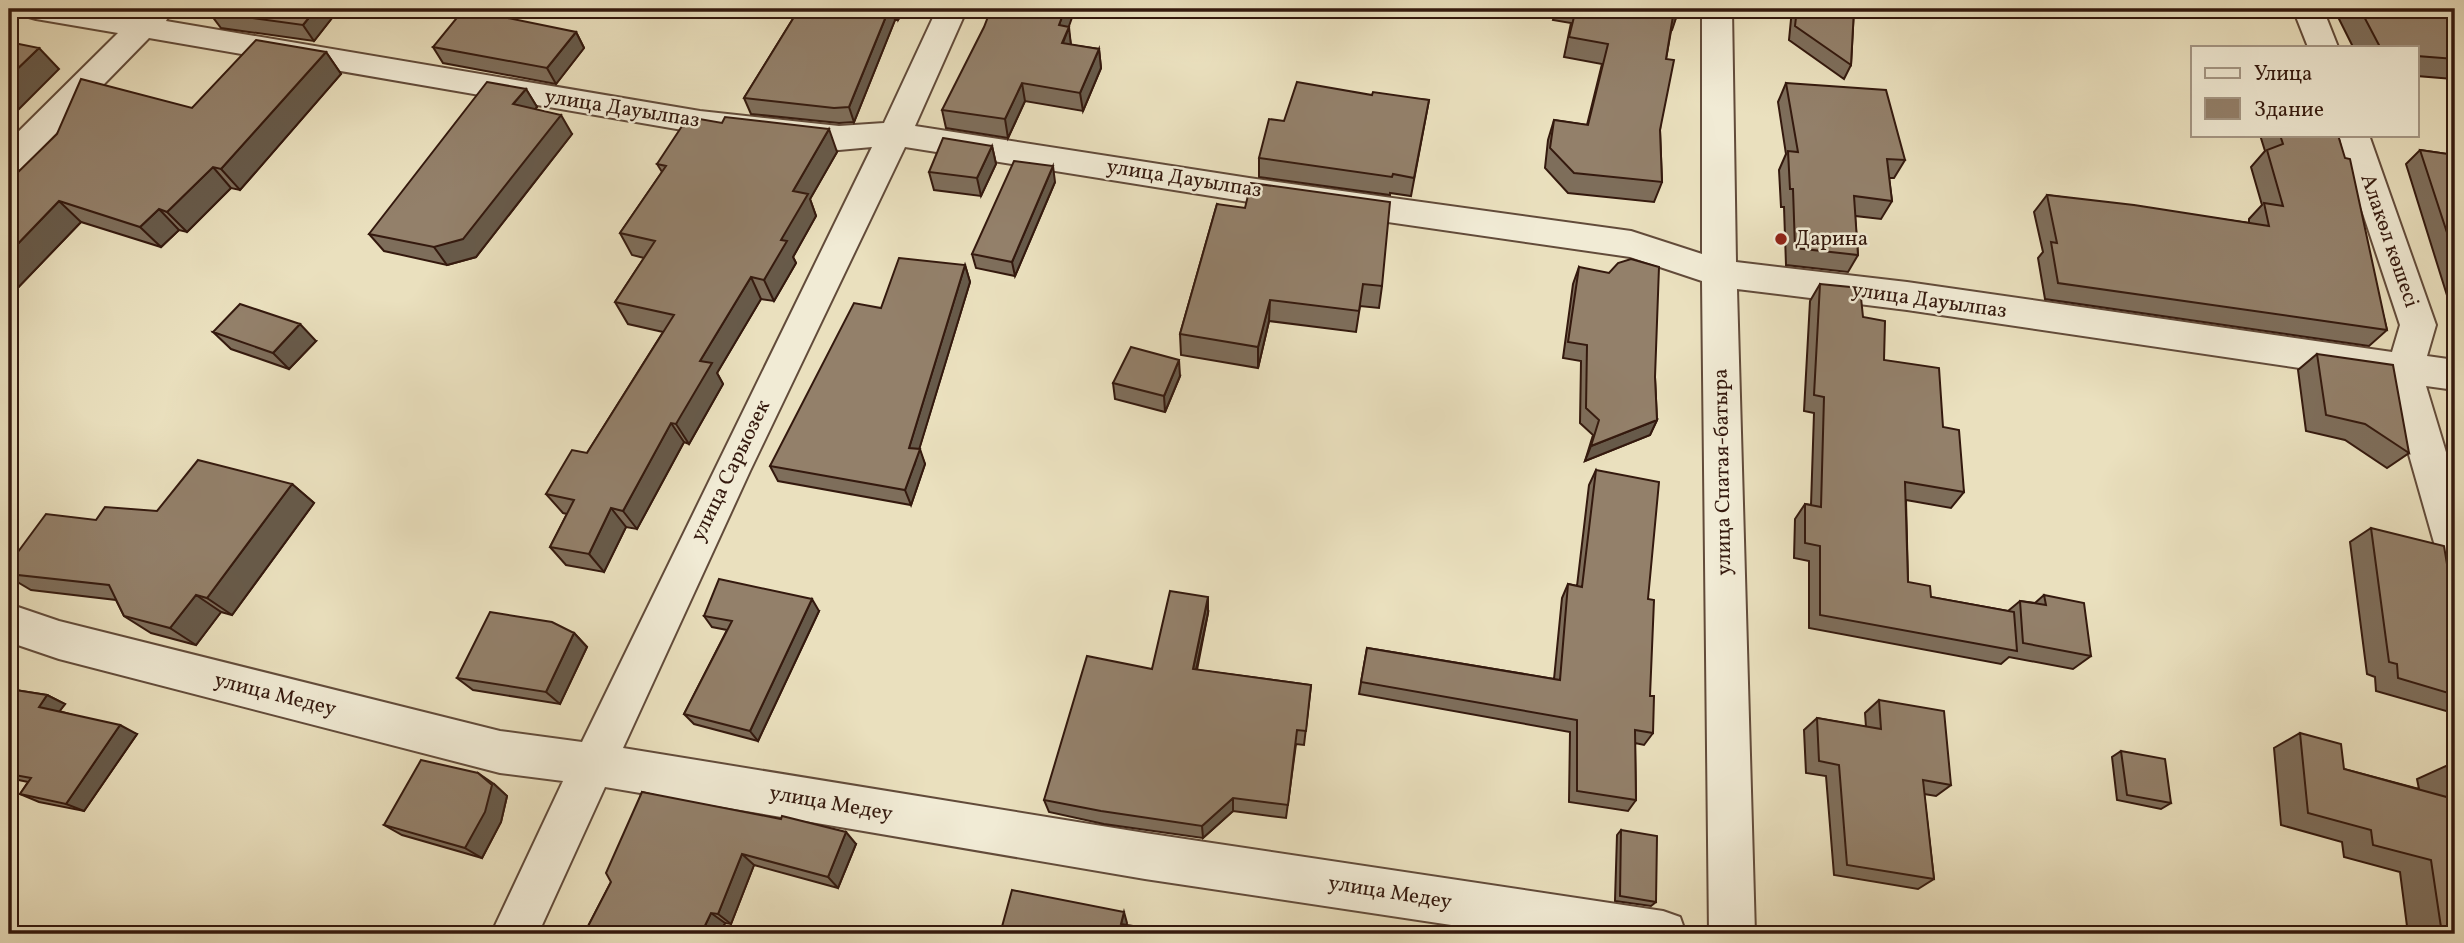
<svg xmlns="http://www.w3.org/2000/svg" width="2464" height="943" font-family="Vollkorn,serif">
  <rect width="100%" height="100%" fill="#eae0be"/>
  <filter id="stains"><feTurbulence type="fractalNoise" baseFrequency=".00286" numOctaves="4"/><feColorMatrix values="0 0 0 0 .2 0 0 0 0 .09 0 0 0 0 .02 0 0 0 .5 -.17"/></filter>
  <radialGradient id="worn" r=".72"><stop offset=".6" stop-color="#630" stop-opacity="0"/><stop offset="1" stop-color="#630" stop-opacity=".3"/></radialGradient>
  <g fill="none" stroke-linecap="round" stroke-linejoin="round">
    <defs>
      <path id="street" d="M21,9H94L135,16L142,9H165L169,15L166,21L700,111L839,126L884,123L937,9H967L915,126L1249,178L1631,231L1702,254V9H1732L1736,262L1907,282L2392,352L2400,325L2337,135H2369L2436,325L2427,356L2455,360V390L2426,386L2455,482V563L2441,558L2435,546L2388,381L1907,310L1737,289L1755,934H1709L1702,281L1630,257L1249,202L905,147L750,471L623,748L1145,833L1663,911L1680,917L1686,934H1511L1145,879L605,787L538,934H491L563,781L500,773L59,659L9,642V604L59,621L500,731L582,742L872,147L839,150L700,133L149,38L21,169L9,173V141L118,33L36,19L25,16Z
        M2293,9H2323L2338,47H2308Z"/>
    </defs>
    <use href="#street" stroke="#624b3a" stroke-width="4"/>
    <use href="#street" fill="#f1ebd5" fill-rule="evenodd"/>
  </g>
  <path fill="#7e6e5b" stroke="#34190e" stroke-width="2" d="M212,9H339L314,41L221,28L209,12Z
    M799,9H904L898,20H895L854,122L839,123L751,114L744,98Z
    M1075,9L1068,26L1071,45L1099,49L1101,68L1083,111L1025,101L1008,138L946,128L942,110Z
    M1556,9H1679L1671,31L1666,59L1660,130L1662,182L1654,202L1568,193L1545,168L1548,140L1554,120L1587,125L1602,64L1564,57L1571,23L1553,20Z
    M1792,9H1854L1851,65L1844,79L1789,40Z
    M2334,9H2450L2446,13L2455,30V77L2453,79L2417,76V47H2353Z
    M576,32L584,48L556,84L443,63L433,47Z
    M326,52L341,74L240,190L231,188L187,232L179,230L161,247L81,222L9,297V181L192,108Z
    M1786,83L1905,160L1894,178H1889L1892,201L1881,219L1855,216L1858,255L1848,272L1786,265L1784,207H1781L1779,170L1786,154L1778,102Z
    M526,89L537,107L535,109L572,134L476,257L447,265L384,251L369,234Z
    M1372,95L1429,100L1411,196L1390,193V195L1259,177V158L1284,121Z
    M2260,135H2338L2387,330L2369,346L2045,299L2038,258L2043,252L2034,212L2047,195L2249,223V219L2262,205L2251,167L2265,151Z
    M992,146L996,164L981,196L934,190L929,172Z
    M2420,150L2455,155V306L2450,305L2406,164Z
    M837,152L810,199L816,216L793,257L796,263L774,301L761,299L717,373L723,384L689,444L684,442L637,529L626,527L604,572L566,565L550,547L567,514L563,513L546,494L587,453L663,332L628,324L615,302L644,258L632,255L620,233L662,172L657,164Z
    M1055,182L1015,276L976,268L972,254Z
    M1217,204L1382,286L1379,308L1360,306L1356,332L1269,321L1258,368L1181,355L1180,334Z
    M965,265L970,282L919,449L925,464L911,505L778,481L770,466L881,308Z
    M1579,267L1655,377L1657,420L1650,435L1585,461L1593,435L1580,423L1581,361L1563,358L1573,284Z
    M1820,284L1863,317L1884,360L1943,427L1964,492L1951,508L1906,500L1908,582L1931,597L2008,611L2020,601L2035,603L2044,595L2091,656L2073,669L2009,657L2001,664L1809,628V561L1794,558L1795,519L1805,504L1811,505L1814,413L1804,411L1810,301Z
    M213,332L316,341L289,369L231,349Z
    M2317,354L2409,453L2387,468L2345,440L2306,431L2298,370Z
    M1180,376L1165,412L1115,399L1113,383Z
    M1596,470L1648,599L1650,696L1653,733L1644,745L1635,743L1636,800L1628,811L1569,802L1570,732L1359,694L1367,648L1554,679L1562,598L1568,584L1577,586L1589,485Z
    M292,484L314,503L232,615L221,612L196,645L151,633L124,616L116,600L31,590L9,577V564L96,520L157,511Z
    M2371,528L2455,612V706L2446,711L2376,691L2375,677L2367,674L2350,542Z
    M819,611L758,741L694,724L684,714L727,630L712,627L704,616Z
    M1208,613L1197,670L1311,685L1304,745L1296,744L1286,818L1233,811L1203,838L1104,824L1049,812L1044,800L1152,669Z
    M574,633L587,647L560,704L473,690L457,678Z
    M9,689L47,695L65,704L59,711L137,734L84,811L39,802L20,794L28,782L9,778Z
    M1879,700L1951,785L1936,796L1924,794L1934,879L1918,889L1834,875L1826,776L1806,773L1804,730L1817,718L1866,727L1865,713Z
    M2300,733L2344,769L2419,789L2417,779L2448,765L2455,767V934H2408L2400,872L2344,857L2342,842L2281,825L2274,748Z
    M2121,751L2171,803L2161,809L2117,800L2112,757Z
    M494,784L507,796L501,822L482,858L402,835L384,825Z
    M642,792L856,844L838,888L754,865L731,924L725,923L720,934H584L611,882Z
    M1621,830L1656,902L1651,906L1615,901L1617,835Z"/>
  <path fill="#675a4a" stroke="#34190e" stroke-width="2" d="M316,9H339L314,41L303,25Z
    M889,9H892L895,20L854,122L849,107Z
    M895,9H904L898,20Z
    M1065,9H1075L1063,43L1069,27L1071,46L1062,44L1059,25Z
    M1679,9L1672,30L1666,37L1673,16Z
    M576,32L584,48L556,84L547,68Z
    M39,48L59,69L9,119V77Z
    M1099,49L1101,68L1083,111L1080,93Z
    M326,52L341,74L240,190L221,169Z
    M1022,83L1025,101L1008,138L1005,119Z
    M526,89L537,107L524,123L513,104Z
    M561,115L572,134L476,257L447,265L434,247Z
    M829,129L837,152L810,199L816,216L793,257L796,263L774,301L764,280L781,240L793,191Z
    M992,146L996,164L981,196L977,178Z
    M1053,166L1055,182L1015,276L1012,262Z
    M213,167L231,188L187,232L167,212Z
    M59,201L81,222L9,297V253Z
    M159,209L179,230L161,247L140,227Z
    M965,265L970,282L915,463L909,448Z
    M751,277L761,299L717,373L723,384L689,444L676,424L700,361Z
    M1270,300L1269,321L1258,368V347Z
    M300,324L316,341L289,369L273,353Z
    M1179,360L1180,376L1165,412L1164,396Z
    M1657,420L1650,435L1585,461L1591,446Z
    M671,423L684,442L637,529L623,511Z
    M920,449L925,464L911,505L905,490Z
    M292,484L314,503L232,615L207,598Z
    M611,508L626,527L604,572L589,554Z
    M196,595L221,612L196,645L170,628Z
    M1208,597V613L1193,684V669Z
    M812,599L819,611L758,741L750,731Z
    M574,633L587,647L560,704L546,692Z
    M47,695L65,704L56,716L39,707Z
    M120,725L137,734L84,811L66,804Z
    M478,773L494,784L507,796L501,822L482,858L465,848Z
    M1233,798V811L1203,838L1202,826Z
    M846,832L856,844L838,888L828,877Z
    M742,854L754,865L731,924L718,914Z
    M1124,912L1127,923L1124,934L1121,924Z
    M711,913L725,923L720,934H701Z"/>
  <path fill="#93806a" stroke="#34190e" stroke-width="2" d="M212,9H316L303,25L209,12Z
    M464,9L576,32L547,68L433,47Z
    M799,9H889L849,107L834,108L744,98Z
    M991,9H1065L1059,25L1069,27L1062,43L1099,49L1080,93L1022,83L1005,119L942,110L984,27Z
    M1576,9H1679L1673,16L1666,59L1674,60L1660,130L1662,182L1574,173L1550,148L1554,120L1588,125L1608,44L1569,37Z
    M1797,9H1854L1851,65L1795,26Z
    M2360,9H2443L2455,30V59L2417,56V47H2380Z
    M256,40L326,52L221,169L213,167L167,212L159,209L140,227L59,201L9,253V181L57,134L81,79L192,108Z
    M9,42L39,48L9,77Z
    M487,82L526,89L513,104L561,115L463,239L434,247L369,234Z
    M1297,82L1372,95L1373,92L1429,100L1414,178L1393,174L1392,177L1259,158L1269,119L1284,121Z
    M1786,83L1886,90L1905,160L1887,159L1892,201L1854,196L1858,255L1795,248L1793,189H1790L1788,151L1798,152Z
    M688,117L722,123L725,117L829,129L793,191L808,194L781,240L787,241L764,280L751,277L700,361L712,363L676,424L671,423L623,511L611,508L589,554L550,547L574,500L546,494L572,450L587,453L674,315L615,302L655,241L620,233L666,166L657,164Z
    M2280,135H2338L2345,158L2350,159L2387,330L2058,283L2051,242L2057,243L2047,195L2134,205L2269,226L2264,203L2283,206L2267,150L2283,144Z
    M943,138L992,146L977,178L929,172Z
    M2420,150L2455,155V257Z
    M1014,161L1053,166L1012,262L972,254Z
    M1251,183L1390,202L1382,286L1363,284L1359,311L1270,300L1258,347L1180,334L1217,204L1245,208Z
    M899,258L965,265L909,448L920,449L905,490L770,466L854,303L881,308Z
    M1631,259L1659,267L1655,377L1657,420L1591,446L1599,420L1586,408L1587,345L1568,342L1579,267L1609,273L1618,263Z
    M1820,284L1860,288L1863,317L1885,321L1884,360L1939,368L1943,427L1959,430L1964,492L1905,482L1908,582L1930,586L1931,597L2014,612L2017,651L1820,615V546L1805,543V504L1821,507L1824,397L1814,395Z
    M240,304L300,324L273,353L213,332Z
    M1131,347L1179,360L1164,396L1113,383Z
    M2317,354L2393,365L2409,453L2365,424L2326,415Z
    M198,460L292,484L207,598L196,595L170,628L124,616L109,585L9,574V564L46,514L96,520L105,507L157,511Z
    M1596,470L1659,482L1648,599L1654,600L1650,696H1654L1653,733L1635,730L1636,800L1577,791V720L1361,682L1367,648L1560,680L1568,584L1582,587Z
    M2371,528L2444,546L2455,612V695L2398,678L2397,664L2389,662Z
    M719,579L812,599L750,731L684,714L732,621L704,616Z
    M1170,591L1208,597L1193,669L1311,685L1306,731L1297,730L1288,805L1233,798L1202,826L1101,811L1044,800L1087,656L1152,669Z
    M2044,595L2084,603L2091,656L2023,643L2020,601L2046,605Z
    M490,612L552,622L574,633L546,692L457,678Z
    M9,689L47,695L39,707L120,725L66,804L20,794L31,778L9,774Z
    M1879,700L1944,711L1951,785L1923,780L1934,879L1847,865L1839,765L1819,761L1817,718L1881,729Z
    M2300,733L2341,744L2344,769L2454,799L2448,765L2455,767V934H2442L2431,860L2373,845L2371,830L2308,813Z
    M2121,751L2165,759L2171,803L2127,795Z
    M421,760L478,773L492,785L485,812L465,848L384,825Z
    M642,792L781,819L782,816L846,832L828,877L742,854L718,914L711,913L701,934H584L611,882L606,873Z
    M1621,830L1657,836L1656,902L1620,896Z
    M1012,890L1124,912L1121,924L1181,934H1000Z"/>
  <circle fill="#8f2418" stroke="#f1ebd5" stroke-width="2.5" cx="1781" cy="239" r="7"/>
  <g text-anchor="middle" dominant-baseline="central" stroke-width="5" stroke-linejoin="round" paint-order="stroke">
    <g font-size="21" fill="#34190e" stroke="#f1ebd5">
      <text transform="translate(622 109) rotate(9)">улица Дауылпаз</text>
      <text transform="translate(1184 179) rotate(9)">улица Дауылпаз</text>
      <text transform="translate(2389 241) rotate(71)">Алакөл көшесі</text>
      <text transform="translate(1929 301) rotate(8)">улица Дауылпаз</text>
      <text transform="translate(731 471) rotate(-64)">улица Сарыозек</text>
      <text transform="translate(1723 472) rotate(-91)">улица Спатая-батыра</text>
      <text transform="translate(275 695) rotate(14)">улица Медеу</text>
      <text transform="translate(831 804) rotate(10)">улица Медеу</text>
      <text transform="translate(1390 893) rotate(9)">улица Медеу</text>
    </g>
    <g font-size="21" fill="#34190e" stroke="#f1ebd5" text-anchor="start">
      <text x="1795" y="239">Дарина</text>
    </g>
  </g>
  <rect width="2464" height="943" fill="none" stroke="#eae0be" stroke-width="35"/>
  <rect x="10" y="10" width="2443" height="922" fill="none" stroke="#34190e" stroke-width="3.5"/>
  <rect x="18" y="18" width="2429" height="908" fill="none" stroke="#34190e" stroke-width="2"/>
  <rect x="2191" y="46" width="228" height="91" fill="#f1ebd5" stroke="#a59785" stroke-width="2"/>
  <rect x="2205" y="68" width="35" height="10" fill="#f1ebd5" stroke="#a59785" stroke-width="2"/>
  <text x="2254" y="80" font-size="21" fill="#34190e">Улица</text>
  <rect x="2205" y="98" width="35" height="21" fill="#93806a" stroke="#a59785" stroke-width="2"/>
  <text x="2254" y="116" font-size="21" fill="#34190e">Здание</text>
  <rect width="100%" height="100%" filter="url(#stains)"/>
  <rect width="100%" height="100%" fill="url(#worn)"/>
</svg>
